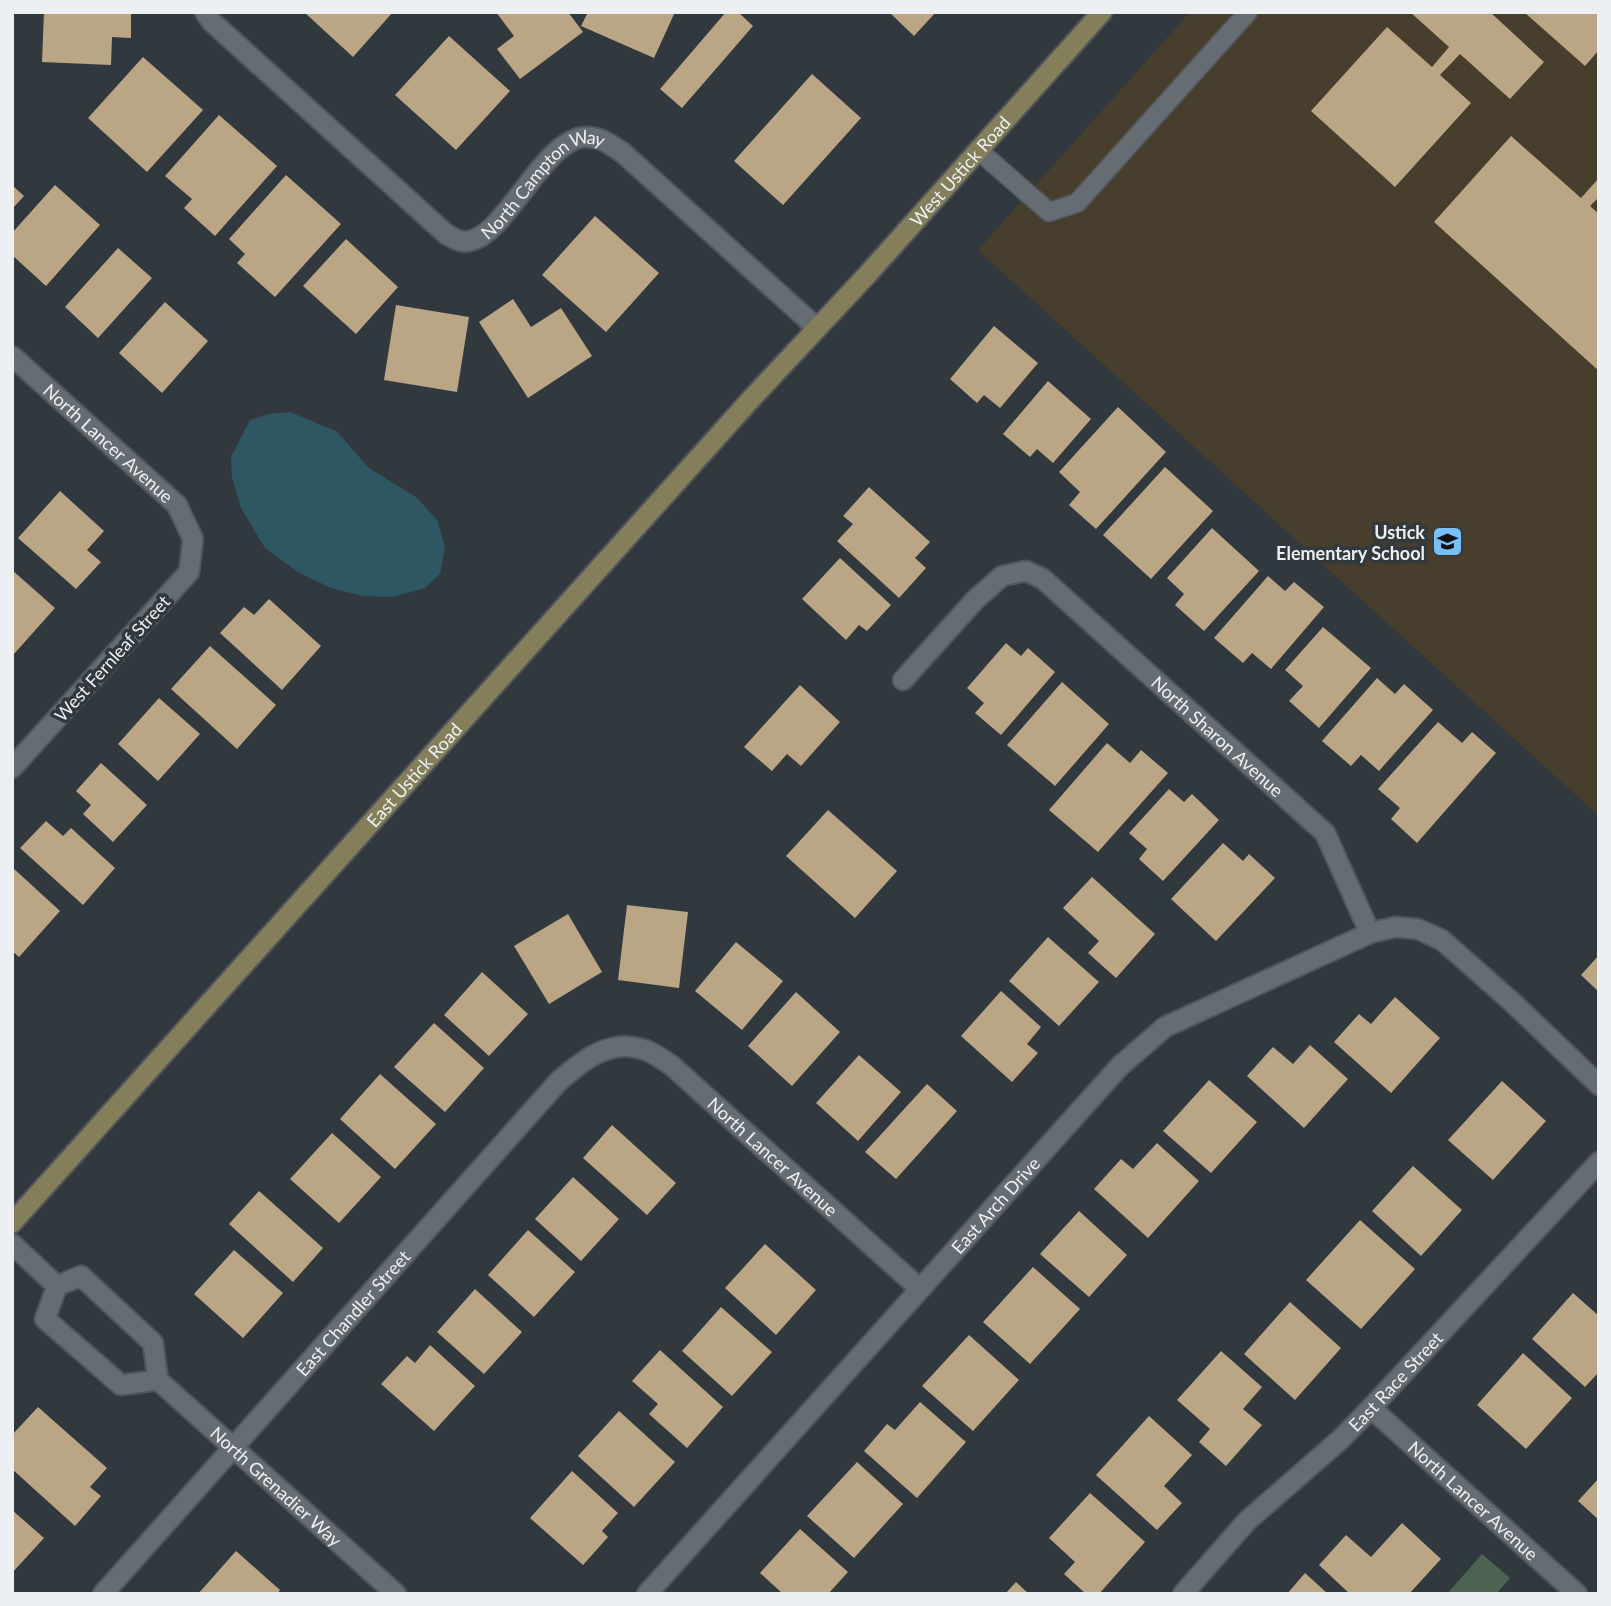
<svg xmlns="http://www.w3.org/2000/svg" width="1611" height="1606" font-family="Lato,sans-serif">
  <rect width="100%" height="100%" fill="#32393e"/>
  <path fill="#473e2d" d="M1190,12H1599V816L978,250Z"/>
  <path fill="#4c6352" d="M1482,1554L1510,1578L1496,1594H1447Z"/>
  <path fill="#2e5763" d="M290,412L336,431L369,468L416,497L437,520L445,546L440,574L425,588L392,597L363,596L331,588L298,572L265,548L241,508L232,477L231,457L250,420L269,414Z"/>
  <path fill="#baa585" d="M44,12H131V38L112,37L111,65L42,62Z
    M304,12H393L353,57Z
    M496,12H568L583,32L520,79L497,49L514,36Z
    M588,12H675L654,58L581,26Z
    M726,12H738L753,26L682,108L660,89Z
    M889,12H936L914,36Z
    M1410,12H1490L1544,62L1510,99L1460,54L1440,75L1471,103L1395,187L1311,111L1387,27L1432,67L1449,47Z
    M1524,12H1599V50L1585,66Z
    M449,36L510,91L456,150L395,95Z
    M143,57L203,110L147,172L88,118Z
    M812,74L861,118L783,205L734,161Z
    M219,115L277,166L215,236L184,208L192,199L165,176Z
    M1511,136L1581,198L1599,178V197L1590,206L1599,214V371L1434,222Z
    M286,175L341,224L275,297L237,263L245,254L229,239Z
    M12,185L24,196L12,209Z
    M55,185L100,225L46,286L12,255V233Z
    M595,216L659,273L606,332L542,275Z
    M346,239L398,287L356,334L303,286Z
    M118,248L152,278L98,338L65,307Z
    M513,299L531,327L561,308L592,356L528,398L479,322Z
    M165,302L208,341L162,393L119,353Z
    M396,305L469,317L457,392L384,380Z
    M994,326L1038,363L1000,408L984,395L977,403L950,379Z
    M1048,381L1091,419L1053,463L1037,449L1030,457L1003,434Z
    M1118,407L1166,452L1096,529L1069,505L1080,492L1059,472Z
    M1165,467L1213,511L1151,579L1103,535Z
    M869,487L930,542L915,558L926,568L899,598L837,541L853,524L843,516Z
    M60,491L104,531L87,550L101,562L76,589L18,538Z
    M1212,528L1259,571L1204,631L1175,605L1184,594L1167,578Z
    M840,558L891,605L867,631L859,625L846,640L802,599Z
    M12,570L55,608L14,654L12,652Z
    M1268,576L1285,591L1294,582L1324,607L1271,669L1252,653L1243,663L1214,638Z
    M269,599L321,646L282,690L220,633L244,607L254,615Z
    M1323,627L1371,668L1319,728L1289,701L1303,686L1285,670Z
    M1006,643L1021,656L1028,648L1055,672L1001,735L975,713L984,703L967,688Z
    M210,646L276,705L237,749L171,689Z
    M1377,678L1395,694L1404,684L1433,710L1379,771L1361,755L1351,766L1322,741Z
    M1062,682L1109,724L1055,786L1007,745Z
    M800,685L840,722L801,766L787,754L772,771L744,747Z
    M159,698L200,734L158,781L118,744Z
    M1438,722L1462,743L1472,732L1496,753L1417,843L1391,819L1400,808L1378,789Z
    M1107,743L1130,763L1141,750L1168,773L1098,852L1049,810Z
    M101,763L147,805L113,842L83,814L91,805L76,791Z
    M1169,789L1184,802L1192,794L1219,820L1163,881L1139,859L1147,849L1129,833Z
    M828,810L897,871L855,918L786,856Z
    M46,821L63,836L71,828L115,868L83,905L20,848Z
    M1223,843L1243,861L1249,854L1275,878L1216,941L1171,899Z
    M12,867L60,911L19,957L12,951Z
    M1092,877L1155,934L1116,978L1088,953L1099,941L1063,908Z
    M627,905L688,912L679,988L618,980Z
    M568,914L602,972L549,1004L514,946Z
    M1048,937L1099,982L1059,1026L1009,981Z
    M736,942L783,981L742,1030L695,991Z
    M1599,955V992L1581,975Z
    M482,972L528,1014L489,1056L444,1015Z
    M1001,991L1041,1027L1027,1044L1038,1053L1012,1082L961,1036Z
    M796,992L840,1032L792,1086L748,1046Z
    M1395,997L1440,1038L1391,1093L1334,1042L1359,1014L1371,1024Z
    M434,1023L484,1068L445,1112L394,1067Z
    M1310,1045L1348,1079L1304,1128L1247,1076L1273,1047L1293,1064Z
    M859,1055L901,1092L858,1141L816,1103Z
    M380,1074L436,1124L395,1169L340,1119Z
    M1209,1080L1257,1122L1211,1173L1163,1131Z
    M1502,1081L1546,1121L1493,1180L1448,1140Z
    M927,1084L957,1111L896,1179L865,1152Z
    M612,1125L676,1183L647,1215L583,1158Z
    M332,1133L381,1177L339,1223L290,1179Z
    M1157,1143L1199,1181L1148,1238L1094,1189L1121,1159L1133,1169Z
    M1413,1166L1462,1210L1421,1256L1372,1211Z
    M573,1177L619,1219L581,1261L535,1219Z
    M259,1191L323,1248L293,1282L229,1224Z
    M1079,1211L1127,1255L1089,1297L1040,1254Z
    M1360,1220L1415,1269L1361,1329L1306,1280Z
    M528,1230L575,1272L534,1317L488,1275Z
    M765,1244L816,1290L776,1335L725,1288Z
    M234,1250L283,1293L243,1338L194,1294Z
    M1033,1267L1080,1309L1030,1364L983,1322Z
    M475,1289L522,1332L484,1374L437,1332Z
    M1573,1293L1599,1316V1372L1585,1387L1532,1339Z
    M1290,1302L1341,1348L1295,1400L1244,1354Z
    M721,1307L772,1352L732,1396L682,1351Z
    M969,1335L1019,1380L973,1431L922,1386Z
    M430,1345L475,1386L434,1431L381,1384L407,1356L415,1363Z
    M660,1350L723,1407L687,1448L649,1414L658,1404L632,1381Z
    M1221,1351L1262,1387L1243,1409L1262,1425L1226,1466L1199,1442L1210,1429L1177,1400Z
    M1523,1353L1572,1398L1526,1449L1477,1405Z
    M920,1402L966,1442L917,1498L864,1451L887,1424L895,1430Z
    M38,1407L107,1468L90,1487L101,1496L75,1526L12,1469V1435Z
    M619,1411L675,1462L634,1507L578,1456Z
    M1149,1416L1192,1455L1164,1486L1182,1503L1157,1530L1096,1475Z
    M857,1462L903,1504L854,1558L807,1516Z
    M572,1471L618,1513L602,1531L608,1537L583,1565L530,1518Z
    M1599,1478V1520L1578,1501Z
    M1090,1493L1145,1542L1099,1594H1086L1064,1574L1075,1562L1049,1538Z
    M12,1510L44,1538L12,1573Z
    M1402,1523L1441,1559L1409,1594H1350L1319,1565L1346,1535L1371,1557Z
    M800,1529L848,1572L828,1594H783L760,1573Z
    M236,1551L280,1590L277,1594H198Z
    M1305,1573L1328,1594H1287Z
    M1016,1582L1029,1594H1005Z"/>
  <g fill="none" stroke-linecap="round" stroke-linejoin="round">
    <defs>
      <path id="service" d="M978,150L1049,212L1077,203L1248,12"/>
      <g id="minor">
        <path id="s1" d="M205,12L212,22L446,234C450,236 456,240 461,241C501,249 541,139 585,137C600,136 611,145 623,153L817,328"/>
        <path id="s2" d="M12,356L177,505L193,539L189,572L12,768"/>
        <path id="s3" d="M903,680L975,600L1002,576L1026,571L1043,579L1325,833L1370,933"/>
        <path d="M12,1244L57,1286"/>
        <path id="s4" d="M1371,1408L1577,1594"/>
        <path id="s5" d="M103,1594L558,1082C582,1061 608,1039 642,1049C652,1051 663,1060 671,1065L920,1289"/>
        <path id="s6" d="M647,1594L1120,1066L1165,1027L1370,933L1395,927L1418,929L1442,940L1512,1002L1599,1085"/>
        <path id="s7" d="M1183,1594L1247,1521L1341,1439L1371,1408L1599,1162"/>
      </g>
      <g id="tertiary">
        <path d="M81,1276L153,1343L158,1380L121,1385L45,1319L57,1286Z"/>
        <path id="s8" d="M158,1380L396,1594"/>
      </g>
      <g id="secondary">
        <path id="s9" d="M12,1223L752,398L867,275L1102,12"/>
      </g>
    </defs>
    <use href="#service" stroke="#51565b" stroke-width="21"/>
    <use href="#minor" stroke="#51565b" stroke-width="23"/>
    <use href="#tertiary" stroke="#51565b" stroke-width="23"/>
    <use href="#secondary" stroke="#51565b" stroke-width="23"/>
    <use href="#service" stroke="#656c72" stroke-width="18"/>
    <use href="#minor" stroke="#656c72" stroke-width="19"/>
    <use href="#tertiary" stroke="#656c72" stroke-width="19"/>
    <use href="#secondary" stroke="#847e5b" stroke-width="19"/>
  </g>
  <defs>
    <symbol id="school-square" viewBox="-11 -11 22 22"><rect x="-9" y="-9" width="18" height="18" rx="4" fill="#77bff7" stroke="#32393e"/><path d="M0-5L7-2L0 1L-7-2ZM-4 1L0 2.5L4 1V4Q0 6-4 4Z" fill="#111"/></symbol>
  </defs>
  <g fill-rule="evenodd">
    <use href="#school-square" x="1430" y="524" width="35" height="35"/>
  </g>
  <g text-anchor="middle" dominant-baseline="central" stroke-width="7" stroke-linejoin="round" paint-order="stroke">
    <g font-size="18" fill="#ecf0f3" stroke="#32393e">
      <text stroke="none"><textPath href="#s9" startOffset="1416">West Ustick Road</textPath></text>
      <text stroke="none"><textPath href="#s1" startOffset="450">North Campton Way</textPath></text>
      <text stroke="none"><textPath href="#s2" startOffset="130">North Lancer Avenue</textPath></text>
      <text transform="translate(112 658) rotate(-48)">West Fernleaf Street</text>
      <text stroke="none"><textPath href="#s3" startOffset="422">North Sharon Avenue</textPath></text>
      <text stroke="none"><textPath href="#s9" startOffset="602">East Ustick Road</textPath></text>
      <text stroke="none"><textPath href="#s5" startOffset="950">North Lancer Avenue</textPath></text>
      <text stroke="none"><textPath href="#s6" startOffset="522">East Arch Drive</textPath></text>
      <text stroke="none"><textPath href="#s5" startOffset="376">East Chandler Street</textPath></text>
      <text stroke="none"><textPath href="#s7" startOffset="301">East Race Street</textPath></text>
      <text stroke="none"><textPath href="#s8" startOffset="159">North Grenadier Way</textPath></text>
      <text stroke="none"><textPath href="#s4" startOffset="138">North Lancer Avenue</textPath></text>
    </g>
    <g font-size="18" font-weight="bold" fill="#ecf0f3" stroke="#32393e" text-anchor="end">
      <text x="1425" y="532">Ustick<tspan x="1425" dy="21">Elementary School</tspan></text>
    </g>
  </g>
  <rect width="1611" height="1606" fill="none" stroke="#ecf0f3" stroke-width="28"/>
</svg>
